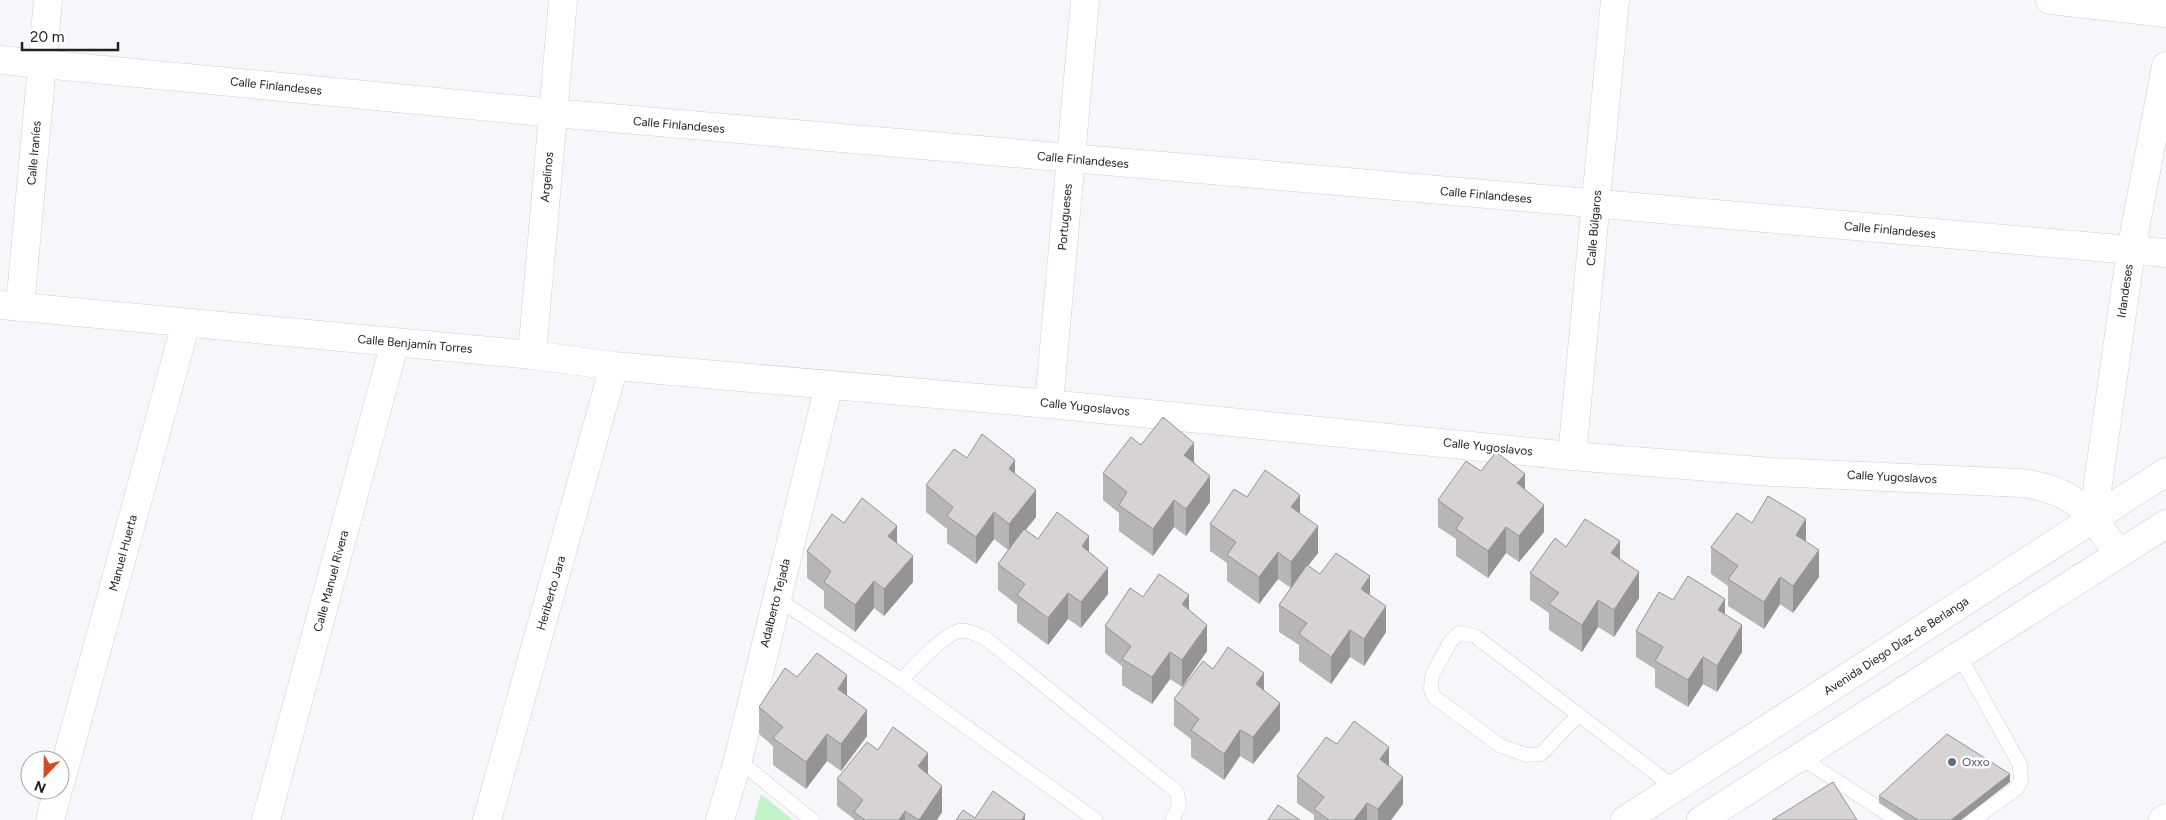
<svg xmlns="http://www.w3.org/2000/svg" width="2166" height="820" font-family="Figtree,sans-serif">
  <rect width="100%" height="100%" fill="#f6f7fa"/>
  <path fill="#c4f3ca" d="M761,794L793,820H754Z"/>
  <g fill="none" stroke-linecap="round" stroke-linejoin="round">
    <defs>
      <path id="service" d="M776,598L901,680L1096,820
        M1959,655L2020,765L2021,780L2017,788L1973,820
        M901,680C916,666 940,637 959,631C967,629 977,635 985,638L1177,792L1179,806L1172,820
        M1578,715L1541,754L1526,755L1501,746L1434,697L1431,689L1432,676L1450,642L1459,633L1475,636L1675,788
        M1800,757L1897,820
        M738,760L812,820"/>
      <path id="minor" d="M2050,0L2166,13
        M0,60L553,113L2166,253
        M0,305L532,355L614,366L1049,404L1572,456L1771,472L2022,483C2078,491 2087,511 2119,554
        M20,307L48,0
        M532,355L563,0
        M1049,404L1085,0
        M1572,456L1615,0
        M60,784L186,323
        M50,820L58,790
        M266,820L395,342
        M487,820L614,366
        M720,820L738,760L829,385
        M2163,820L2166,818"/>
      <path id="tertiary" d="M2093,519L2131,250L2166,66"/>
      <path id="secondary" d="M1625,820L2166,472
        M1701,820L2166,524"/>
    </defs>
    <use href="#service" stroke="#cdcfd1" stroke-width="15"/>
    <use href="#minor" stroke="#cdcfd1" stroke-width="29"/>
    <use href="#tertiary" stroke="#cdcfd1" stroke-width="29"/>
    <use href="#secondary" stroke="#cdcfd1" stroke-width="29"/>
    <use href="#service" stroke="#fff" stroke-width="14"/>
    <use href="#minor" stroke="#fff" stroke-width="28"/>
    <use href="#tertiary" stroke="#fff" stroke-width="28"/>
    <use href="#secondary" stroke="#fff" stroke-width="28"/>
  </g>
  <path fill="#b8b5b5" d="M1141,445L1194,463L1210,502L1186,536L1174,527L1153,556L1119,531V513L1103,500V473Z
    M967,458L1015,475L1036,517L1026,530L1038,539L1089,552L1108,594L1081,628L1068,619L1048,645L1017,622V605L998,590V564L1008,550L994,539L976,564L947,543V529L926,512V485Z
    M1481,471L1525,489L1544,532L1519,562L1506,553L1488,578L1456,556V539L1438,527V500Z
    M1247,497L1300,514L1318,553L1308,566L1320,574L1370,595L1386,632L1364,666L1350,657L1331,684L1299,661V645L1279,632V605L1291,588L1278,579L1259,604L1227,581V563L1210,551V524Z
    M844,523L897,544L913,582L884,616L874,608L855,632L824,608V591L807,578V551Z
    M1752,523L1806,542L1819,577L1793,613L1780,604L1764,629L1728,606V586L1711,574V547Z
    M1566,547L1620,559L1639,598L1614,637L1598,627L1582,652L1549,630V613L1530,600V573Z
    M1143,597L1189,609L1207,651L1182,687L1170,679L1152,704L1122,685V666L1105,653V626Z
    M1725,615L1742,652L1717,692L1703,684L1688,707L1655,687V669L1636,657V631Z
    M1213,669L1264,690L1280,730L1253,764L1240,756L1224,780L1191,757V739L1174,726V699Z
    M797,677L847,696L867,736L841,771L827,761L806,789L773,765V746L759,734V707Z
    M1337,744L1389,766L1403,804L1391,820H1314V815L1297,803V776Z
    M878,750L928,774L942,812L937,820H854V819L837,806V779Z
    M2010,782L1961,820H1905L1879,803V796Z"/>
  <path fill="#969493" d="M1194,443V469L1184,455Z
    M1015,460V487L1009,469Z
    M1525,474V500L1517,483Z
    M1210,476V502L1186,536V509Z
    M1036,490V517L1009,550V524Z
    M1300,495V522L1291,507Z
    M1174,500V527L1153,556V529Z
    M1544,505V532L1519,562V536Z
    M994,512V539L976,564V537Z
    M1806,519V546L1796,535Z
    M897,526V553L888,536Z
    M1318,526V553L1291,588V562Z
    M1506,527V553L1488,578V551Z
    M1089,536V563L1082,546Z
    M1620,541V567L1611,553Z
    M1819,550V577L1793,613V586Z
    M1278,552V579L1259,604V577Z
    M913,556V582L884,616V589Z
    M1108,568V594L1081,628V602Z
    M1639,572V598L1614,637V610Z
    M1370,576V603L1361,589Z
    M1780,577V604L1764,629V602Z
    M874,581V608L855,632V605Z
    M1068,593V619L1048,645V618Z
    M1189,595V622L1182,604Z
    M1725,599V626L1718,610Z
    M1598,600V627L1582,652V625Z
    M1386,606V632L1364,666V639Z
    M1207,625V651L1182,687V660Z
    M1742,625V652L1717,692V666Z
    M1350,630V657L1331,684V657Z
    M1170,652V679L1152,704V677Z
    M1703,657V684L1688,707V680Z
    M1264,673V699L1256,684Z
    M847,675V702L838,689Z
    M1280,703V730L1253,764V737Z
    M867,710V736L841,771V744Z
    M1240,730V756L1224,780V754Z
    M827,734V761L806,789V762Z
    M1389,747V774L1380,759Z
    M928,753V780L918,766Z
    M2010,774V782L1961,820H1951Z
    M1403,777V804L1391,820H1378V809Z
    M942,786V812L937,820H919Z
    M1367,803V820H1354Z
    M905,811V820H899Z
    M1025,814V820H1022Z"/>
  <path fill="#d6d3d2" stroke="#969493" d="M1163,417L1194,443L1184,455L1210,476L1186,509L1174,500L1153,529L1119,505L1127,492L1103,473L1131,437L1141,445Z
    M982,434L1015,460L1009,469L1036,490L1009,524L994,512L976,537L947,516L953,507L926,485L954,449L967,458Z
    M1496,452L1525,474L1517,483L1544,505L1519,536L1506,527L1488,551L1456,529L1463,518L1438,500L1466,461L1481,471Z
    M1265,470L1300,495L1291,507L1318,526L1291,562L1278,552L1259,577L1227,555L1236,542L1210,524L1234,489L1247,497Z
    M1768,496L1806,519L1796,535L1819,550L1793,586L1780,577L1764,602L1728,579L1738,566L1711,547L1737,513L1752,523Z
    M862,498L897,526L888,536L913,556L884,589L874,581L855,605L824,582L831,571L807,551L832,514L844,523Z
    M1057,512L1089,536L1082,546L1108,568L1081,602L1068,593L1048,618L1017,595L1025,584L998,564L1024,529L1038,539Z
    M1585,519L1620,541L1611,553L1639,572L1614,610L1598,600L1582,625L1549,604L1559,593L1530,573L1555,538L1566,547Z
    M1336,553L1370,576L1361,589L1386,606L1364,639L1350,630L1331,657L1299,634L1307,623L1279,605L1307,565L1320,574Z
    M1159,574L1189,595L1182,604L1207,625L1182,660L1170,652L1152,677L1122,659L1131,646L1105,626L1130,588L1143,597Z
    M1688,576L1725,599L1718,610L1742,625L1717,666L1703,657L1688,680L1655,661L1663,647L1636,631L1659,592L1673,600Z
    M1228,647L1264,673L1256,684L1280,703L1253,737L1240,730L1224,754L1191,730L1199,719L1174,699L1203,661L1213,669Z
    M817,653L847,675L838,689L867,710L841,744L827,734L806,762L773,738L783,727L759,707L785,668L797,677Z
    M1354,721L1389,747L1380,759L1403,777L1378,809L1367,803L1354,820H1329L1314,809L1324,797L1297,776L1326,737L1337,744Z
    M893,727L928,753L918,766L942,786L919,820L905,811L899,820H865L854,812L863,800L837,779L867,742L878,750Z
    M1947,734L2010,774L1951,820H1918L1879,796Z
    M1833,782L1857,820H1772Z
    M993,791L1025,814L1022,820H956L963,810L975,818Z
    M1278,805L1300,820H1268Z"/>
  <circle fill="#5c6f8a" stroke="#fff" stroke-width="2" cx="1952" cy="762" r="5"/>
  <g text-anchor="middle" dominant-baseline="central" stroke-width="5" stroke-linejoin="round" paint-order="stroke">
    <g font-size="12" fill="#212122" stroke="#fff">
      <text transform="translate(276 86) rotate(6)">Calle Finlandeses</text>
      <text transform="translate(679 125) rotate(5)">Calle Finlandeses</text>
      <text transform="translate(34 153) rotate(-85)">Calle Iraníes</text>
      <text transform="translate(1083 160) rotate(5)">Calle Finlandeses</text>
      <text transform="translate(547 177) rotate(-85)">Argelinos</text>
      <text transform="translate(1486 195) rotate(5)">Calle Finlandeses</text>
      <text transform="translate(1065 217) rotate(-85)">Portugueses</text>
      <text transform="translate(1594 228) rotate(-85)">Calle Búlgaros</text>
      <text transform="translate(1890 230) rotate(5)">Calle Finlandeses</text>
      <text transform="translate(2125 291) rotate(-82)">Irlandeses</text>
      <text transform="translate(415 344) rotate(5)">Calle Benjamín Torres</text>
      <text transform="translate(1085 407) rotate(6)">Calle Yugoslavos</text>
      <text transform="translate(1488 447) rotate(6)">Calle Yugoslavos</text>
      <text transform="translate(1892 477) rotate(3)">Calle Yugoslavos</text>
      <text transform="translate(123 553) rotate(-75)">Manuel Huerta</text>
      <text transform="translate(331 581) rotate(-75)">Calle Manuel Rivera</text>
      <text transform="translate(551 593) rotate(-74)">Heriberto Jara</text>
      <text transform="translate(775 603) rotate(-76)">Adalberto Tejada</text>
      <text transform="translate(1896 646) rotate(-33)">Avenida Diego Díaz de Berlanga</text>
    </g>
    <g font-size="12" fill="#4e5e75" stroke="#fff" text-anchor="start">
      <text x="1962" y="762">Oxxo</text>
    </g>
  </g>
  <g transform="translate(45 775) rotate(202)"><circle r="24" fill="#ffffff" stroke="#a6a6a7"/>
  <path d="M0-4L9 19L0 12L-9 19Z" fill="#d44b21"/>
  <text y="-8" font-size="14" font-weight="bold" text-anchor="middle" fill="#212122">N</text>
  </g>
  <path d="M22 42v8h96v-8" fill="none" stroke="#212122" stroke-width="2.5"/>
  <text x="30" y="42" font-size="15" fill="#212122" stroke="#ffffff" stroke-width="4" paint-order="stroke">20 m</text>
</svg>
